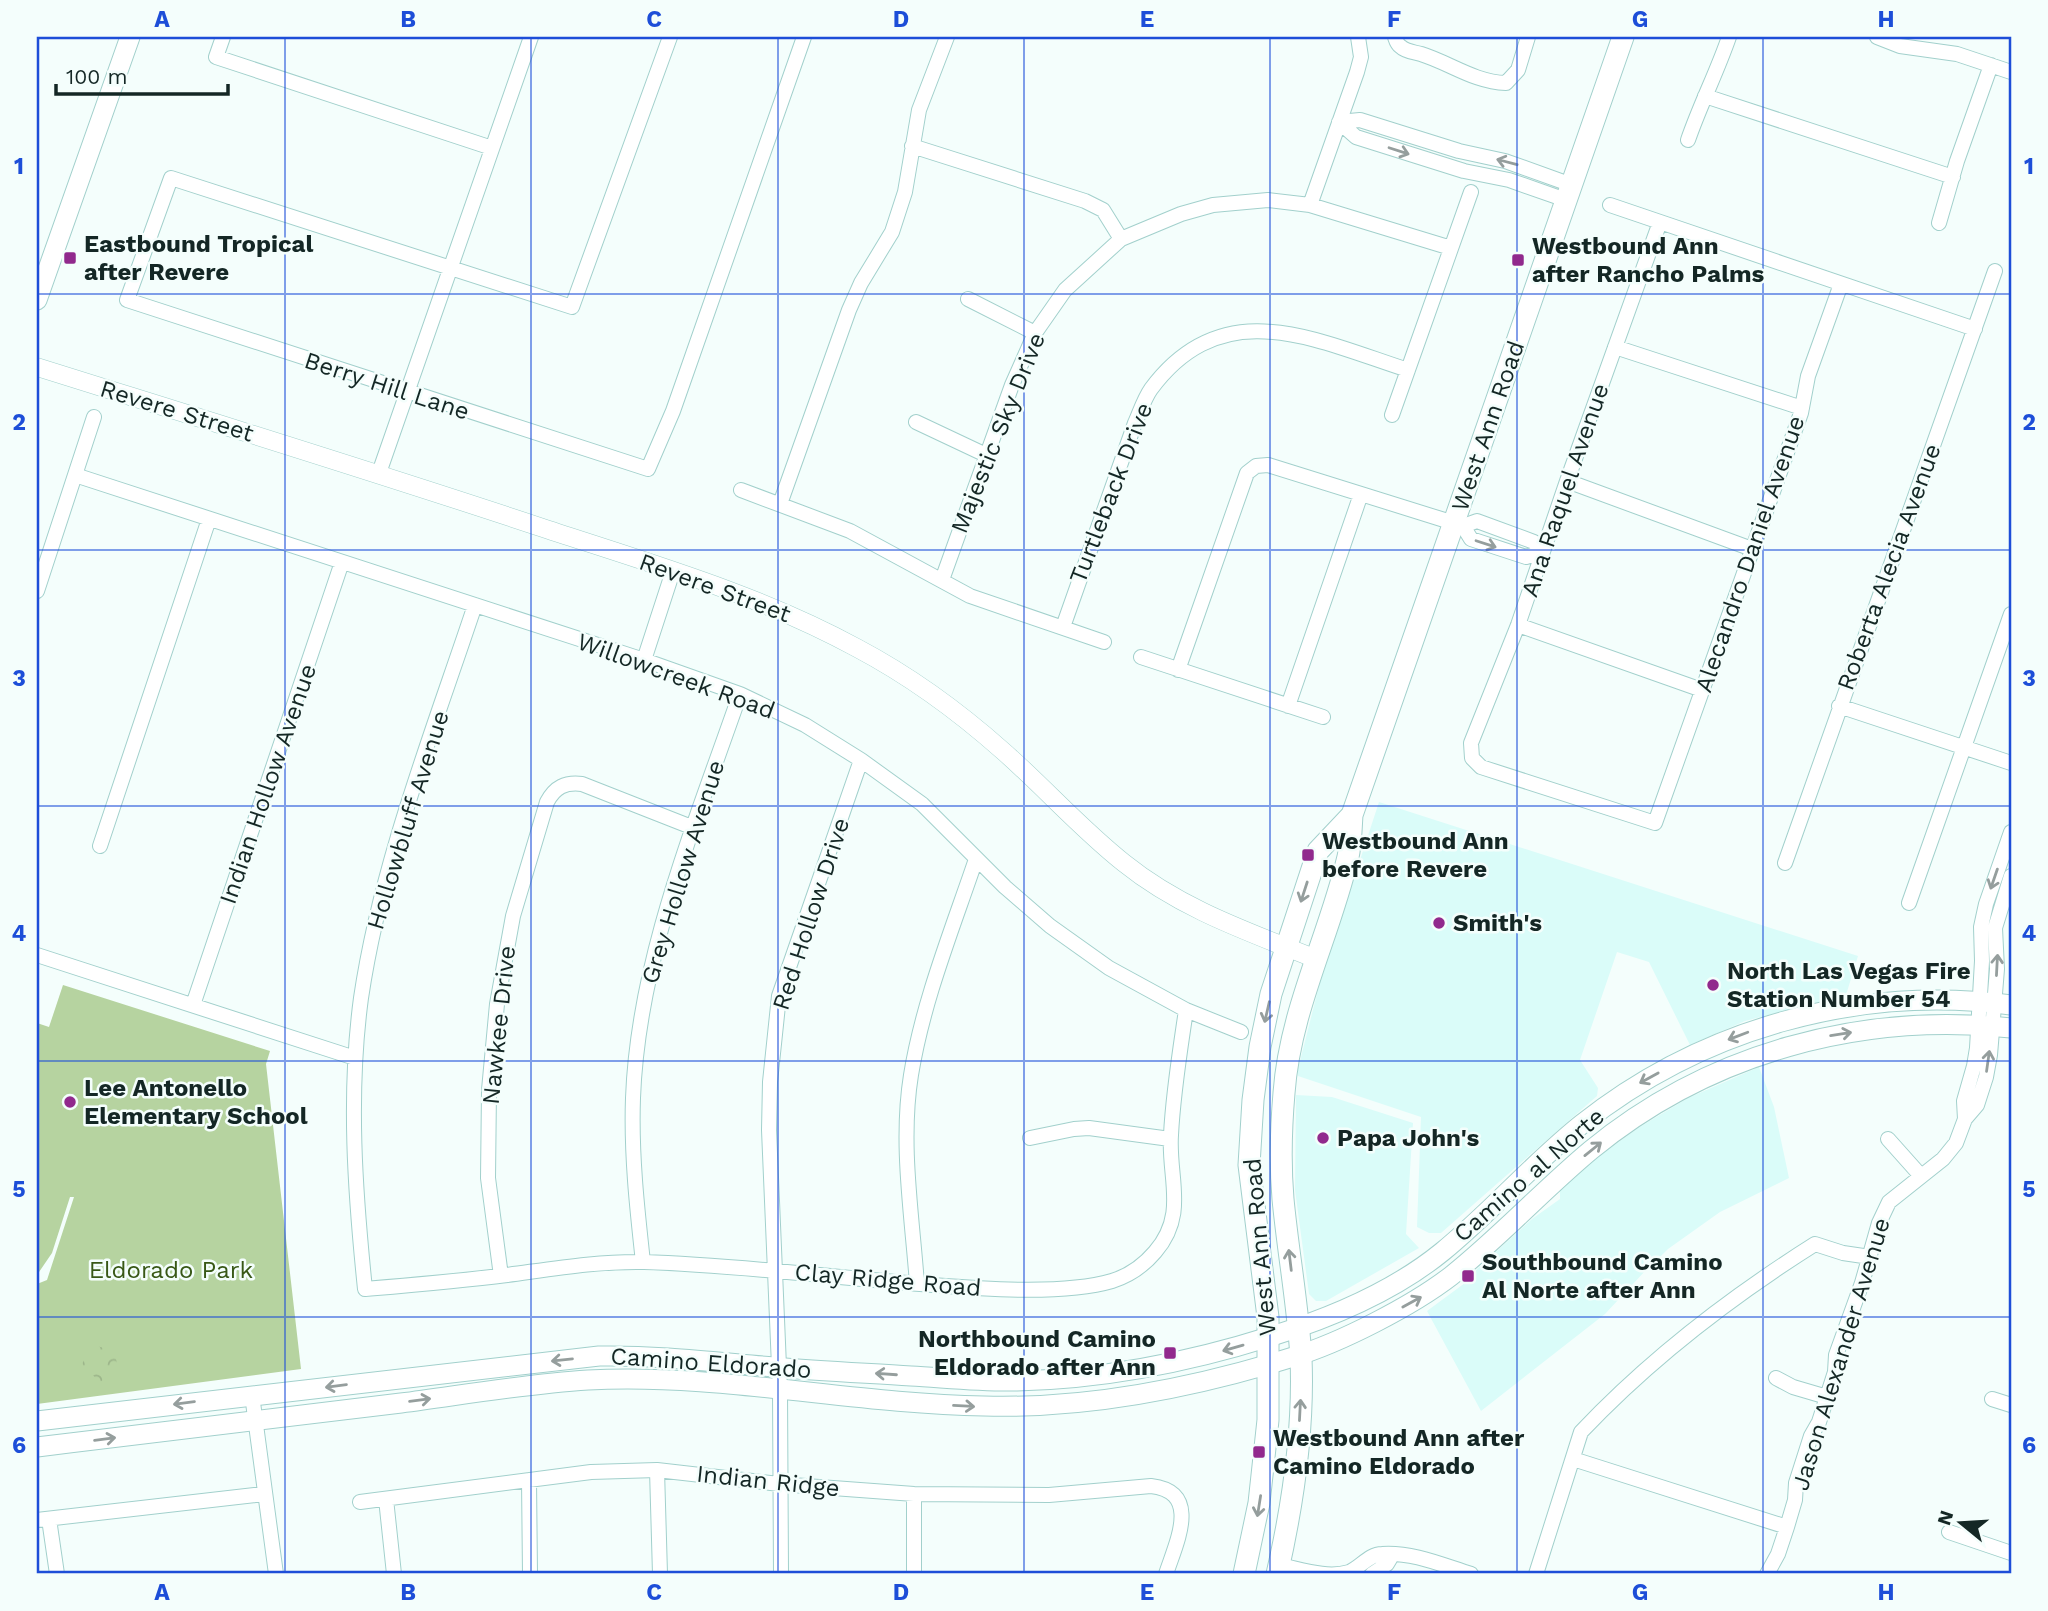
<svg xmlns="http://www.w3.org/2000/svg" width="2048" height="1611" font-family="'Work Sans',sans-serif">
  <defs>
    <pattern id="forest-crowns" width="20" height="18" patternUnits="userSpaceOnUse" patternTransform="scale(1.75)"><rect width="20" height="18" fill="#b6d3a0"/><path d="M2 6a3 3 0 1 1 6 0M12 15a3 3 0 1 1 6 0" fill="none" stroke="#9cb58a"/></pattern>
  </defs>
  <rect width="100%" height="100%" fill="#f4fefc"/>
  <path fill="#dafcf9" d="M1379,802L1858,956L1846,995L1745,1021L1690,1045L1649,962L1617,952L1580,1060L1598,1088L1597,1096L1441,1233H1429L1417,1227L1421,1117L1298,1076V1069L1320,982Z
    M1759,1067L1774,1107L1789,1178L1720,1212L1668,1249L1647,1270L1637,1263L1646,1270L1605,1314L1481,1411L1427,1311L1469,1280L1478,1268L1532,1219L1560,1199V1191L1569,1182L1598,1157L1638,1128L1688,1098Z
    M1296,1095L1332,1097L1413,1123L1406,1234L1419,1248L1326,1301H1316L1309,1294L1295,1190Z"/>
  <path fill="#b6d3a0" d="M63,985L270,1051L266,1064L301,1369L37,1404V1284L47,1280L74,1197H70L52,1253L37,1275V1023L49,1027Z"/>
  <path fill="url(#forest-crowns)" d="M97,1346L107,1349L114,1347L120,1350L121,1354L116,1359L118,1368L115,1375L103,1379L100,1385L91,1372L81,1368L85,1356Z"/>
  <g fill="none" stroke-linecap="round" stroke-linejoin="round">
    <defs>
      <path id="minor" d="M223,37L216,57L492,148
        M670,37L572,307L171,178L127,300L648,469L673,411L804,37
        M1395,37C1396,40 1397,44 1400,46C1406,52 1414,52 1421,54C1450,63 1474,82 1506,83L1518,70L1528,37
        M1877,37L1900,46L1957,54L2011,72
        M1705,96L1953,177
        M1339,122L1360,120L1459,151L1505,161L1572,185
        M1339,122L1356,137L1464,171L1509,180L1566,200
        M1688,140C1700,105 1717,72 1729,37
        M912,146L1085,201L1103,210L1121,239
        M1310,205L1357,72L1361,57L1358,37
        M1610,205L1975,329
        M1660,222L1567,481L1518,625L1471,743L1472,758L1481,767L1655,823L1801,413L1808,376L1841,284
        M1939,223L1957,161L1991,65
        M968,299L1035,333
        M1615,347L1802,408
        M1392,415L1471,192
        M916,422L986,455
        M379,473L531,37
        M75,475L644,660L740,694L805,725L861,760L922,804L1005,887L1050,926L1109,968L1186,1010L1241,1032
        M1567,481L1752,549
        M741,490L850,531L970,596L1104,642
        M780,504L849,310L861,283L892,232L905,192L919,110L947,37
        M942,580L1012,385L1035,333L1065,290L1121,239L1181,214L1213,205L1268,200L1310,205L1451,248
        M37,591L94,417
        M475,605C432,734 381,863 361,998C348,1095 355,1192 365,1289C412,1285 460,1281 507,1275C552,1269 598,1261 644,1262C740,1265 837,1278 933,1285C983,1289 1064,1295 1112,1281C1128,1276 1144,1265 1155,1252C1188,1214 1168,1178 1171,1135C1173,1093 1180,1051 1186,1010
        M1518,625L1702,690
        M1063,627L1135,423C1140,412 1144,399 1151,389C1223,292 1315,340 1408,370
        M1141,657L1323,717
        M644,660L673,571
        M1178,670L1247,473L1256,466L1268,465L1454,523L1463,526L1471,539L1526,557L1542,552L1534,542L1477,521L1463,526
        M1288,706L1361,494
        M1839,706L2011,763
        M100,846L209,519
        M1785,863L1995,271
        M1909,903L2011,614
        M37,955L355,1058
        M193,1005L342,562
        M1965,1119L1964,1101L1974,1066L1977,1048L1982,961L1981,927L1986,904L2011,832
        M1030,1138L1074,1129L1089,1128L1170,1139
        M1888,1139L1921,1176
        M643,1262C637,1208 631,1153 633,1098C638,960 695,824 740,694
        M501,1276L488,1178L489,1090L497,1004L513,916L547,802C555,787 565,782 582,784L694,828
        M917,1284C912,1215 900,1143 911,1075C923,1001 952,930 976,859
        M1776,1378L1793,1387L1827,1397
        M252,1395L276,1574
        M1992,1399L2011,1405
        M1573,1459L1787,1527
        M657,1470L660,1574
        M529,1480L530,1574
        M914,1494V1574
        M386,1499L394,1574
        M360,1502L591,1472L657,1470L779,1484L914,1494L1049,1495L1151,1486C1202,1492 1176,1543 1166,1574
        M49,1519L57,1574
        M37,1520L264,1494
        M1949,1532L2011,1553
        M1279,1565C1300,1569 1327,1579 1349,1572C1360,1568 1369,1554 1382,1554C1413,1552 1442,1565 1471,1574
        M781,1574L780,1390L769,1130L770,1082L779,996L861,760
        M1372,1574L1387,1564L1393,1554
        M1536,1574L1581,1432C1650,1359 1731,1297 1815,1244L1843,1253L1870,1257
        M1767,1574L1778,1554L1787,1527L1795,1500L1796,1483L1811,1436L1819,1422L1835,1372L1836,1355L1862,1283L1879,1223L1889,1202L1943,1159L1956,1143L1965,1119L1977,1105L1986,1077L1990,1055L1997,969L1995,928L2011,876"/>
      <path id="tertiary" d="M37,367C206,420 375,472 543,528C649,563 758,594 857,648C910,676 958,711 1003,751C1044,787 1081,829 1124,863C1181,909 1249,932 1316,959"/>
      <path id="secondary" d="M37,300L130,37
        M37,1421L599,1356C658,1355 715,1362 774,1367C819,1371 865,1373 911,1376C946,1378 982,1382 1017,1381C1104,1379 1190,1362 1272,1336C1330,1318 1394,1291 1442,1252C1491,1212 1533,1163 1582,1124C1703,1028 1859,985 2011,1005
        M37,1447C158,1432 279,1418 401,1403C462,1395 525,1384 588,1380C720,1373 852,1404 984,1406C1089,1409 1193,1388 1293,1357C1340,1343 1412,1306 1451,1276C1500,1237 1543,1190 1591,1150C1709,1053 1860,1012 2011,1028"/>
      <path id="primary" d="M1244,1574L1259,1503L1268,1420V1317L1249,1165L1253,1100L1260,1047L1271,994L1318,851L1352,815
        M1277,1574C1293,1504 1304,1430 1301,1358C1298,1305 1288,1252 1283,1199C1280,1164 1281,1128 1284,1093C1290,1010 1329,937 1348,857C1351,844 1351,829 1352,815L1623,37"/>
    </defs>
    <use href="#minor" stroke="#a2d0cc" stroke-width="16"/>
    <use href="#tertiary" stroke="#a2d0cc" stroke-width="19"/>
    <use href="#secondary" stroke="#a2d0cc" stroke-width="21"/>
    <use href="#primary" stroke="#a2d0cc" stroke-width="23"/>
    <use href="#minor" stroke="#fff" stroke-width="14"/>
    <use href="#tertiary" stroke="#fff" stroke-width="18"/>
    <use href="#secondary" stroke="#fff" stroke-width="19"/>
    <use href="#primary" stroke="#fff" stroke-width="21"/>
  </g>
  <defs><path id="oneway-shaft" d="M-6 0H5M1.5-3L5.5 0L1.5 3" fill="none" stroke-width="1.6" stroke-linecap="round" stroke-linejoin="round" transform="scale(1.75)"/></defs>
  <g stroke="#959e9d">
    <use href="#oneway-shaft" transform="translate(1399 151) rotate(18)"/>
    <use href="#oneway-shaft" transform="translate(1507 162) rotate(-165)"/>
    <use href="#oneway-shaft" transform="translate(1486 544) rotate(18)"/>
    <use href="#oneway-shaft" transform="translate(1994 879) rotate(109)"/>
    <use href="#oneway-shaft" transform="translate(1304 892) rotate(108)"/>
    <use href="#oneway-shaft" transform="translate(1997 965) rotate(-87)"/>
    <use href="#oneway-shaft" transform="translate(1267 1012) rotate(103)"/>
    <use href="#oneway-shaft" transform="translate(1841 1034) rotate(-9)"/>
    <use href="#oneway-shaft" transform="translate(1738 1036) rotate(159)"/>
    <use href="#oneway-shaft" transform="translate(1988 1061) rotate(-82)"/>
    <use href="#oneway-shaft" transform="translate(1649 1078) rotate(151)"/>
    <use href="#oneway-shaft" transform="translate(1593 1149) rotate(-39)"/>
    <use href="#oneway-shaft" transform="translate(1290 1260) rotate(-97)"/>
    <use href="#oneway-shaft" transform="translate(1412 1302) rotate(-29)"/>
    <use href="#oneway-shaft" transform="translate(1233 1348) rotate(164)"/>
    <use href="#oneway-shaft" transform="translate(562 1360) rotate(174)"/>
    <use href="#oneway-shaft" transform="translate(886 1374) rotate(-176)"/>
    <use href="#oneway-shaft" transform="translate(336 1386) rotate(173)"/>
    <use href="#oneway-shaft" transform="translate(420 1400) rotate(-7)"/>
    <use href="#oneway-shaft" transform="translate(184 1403) rotate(173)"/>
    <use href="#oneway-shaft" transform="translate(964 1406) rotate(3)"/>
    <use href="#oneway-shaft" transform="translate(1300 1410) rotate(-87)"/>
    <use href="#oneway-shaft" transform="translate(105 1439) rotate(-7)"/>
    <use href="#oneway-shaft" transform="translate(1259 1506) rotate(99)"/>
  </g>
  <path fill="none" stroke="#1d4ed8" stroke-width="2" stroke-opacity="0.55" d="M285,37V1574M531,37V1574M778,37V1574M1024,37V1574M1270,37V1574M1517,37V1574M1763,37V1574M37,294H2011M37,550H2011M37,806H2011M37,1061H2011M37,1317H2011"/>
  <g fill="#91298d" stroke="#f4fefc" stroke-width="2.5">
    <rect x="63" y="251" width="14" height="14" rx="3.5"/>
    <rect x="1511" y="253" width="14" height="14" rx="3.5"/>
    <rect x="1301" y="848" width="14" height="14" rx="3.5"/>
    <circle cx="1439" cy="923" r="7"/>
    <circle cx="1713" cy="985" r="7"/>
    <circle cx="70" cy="1102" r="7"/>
    <circle cx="1323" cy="1138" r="7"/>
    <rect x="1461" y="1269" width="14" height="14" rx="3.5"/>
    <rect x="1163" y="1346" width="14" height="14" rx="3.5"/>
    <rect x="1252" y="1445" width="14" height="14" rx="3.5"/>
  </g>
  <g text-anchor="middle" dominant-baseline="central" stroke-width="5" stroke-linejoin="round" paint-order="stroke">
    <g font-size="24" font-weight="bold" fill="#142725" stroke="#f4fefc" text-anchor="start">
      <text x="84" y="244">Eastbound Tropical<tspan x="84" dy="28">after Revere</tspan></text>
      <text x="1532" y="246">Westbound Ann<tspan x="1532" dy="28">after Rancho Palms</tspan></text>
      <text x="1322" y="841">Westbound Ann<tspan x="1322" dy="28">before Revere</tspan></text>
      <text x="1453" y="923">Smith's</text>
      <text x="1727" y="971">North Las Vegas Fire<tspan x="1727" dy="28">Station Number 54</tspan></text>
      <text x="84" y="1088">Lee Antonello<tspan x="84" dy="28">Elementary School</tspan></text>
      <text x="1337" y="1138">Papa John's</text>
      <text x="1482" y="1262">Southbound Camino<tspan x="1482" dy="28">Al Norte after Ann</tspan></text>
      <text x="1156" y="1339" text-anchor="end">Northbound Camino<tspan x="1156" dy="28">Eldorado after Ann</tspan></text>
      <text x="1273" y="1438">Westbound Ann after<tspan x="1273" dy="28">Camino Eldorado</tspan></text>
    </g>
    <g font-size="24" fill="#142725" stroke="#f4fefc">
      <text transform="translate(387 386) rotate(18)">Berry Hill Lane</text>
      <text transform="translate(177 411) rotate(17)">Revere Street</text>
      <text transform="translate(1488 426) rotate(-71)">West Ann Road</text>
      <text transform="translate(998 433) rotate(-68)">Majestic Sky Drive</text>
      <text transform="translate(1565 490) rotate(-71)">Ana Raquel Avenue</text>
      <text transform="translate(1111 493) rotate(-69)">Turtleback Drive</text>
      <text transform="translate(1750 554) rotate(-71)">Alecandro Daniel Avenue</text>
      <text transform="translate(1889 567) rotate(-70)">Roberta Alecia Avenue</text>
      <text transform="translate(715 588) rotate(20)">Revere Street</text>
      <text transform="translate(676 676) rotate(20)">Willowcreek Road</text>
      <text transform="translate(268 784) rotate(-71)">Indian Hollow Avenue</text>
      <text transform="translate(408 820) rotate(-73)">Hollowbluff Avenue</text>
      <text transform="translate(683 872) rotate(-73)">Grey Hollow Avenue</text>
      <text transform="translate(811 914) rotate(-72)">Red Hollow Drive</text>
      <text transform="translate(499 1025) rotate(-84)">Nawkee Drive</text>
      <text transform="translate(1529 1175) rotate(-41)">Camino al Norte</text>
      <text transform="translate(1260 1247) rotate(-95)">West Ann Road</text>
      <text transform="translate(888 1280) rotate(5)">Clay Ridge Road</text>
      <text transform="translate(1841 1354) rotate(-73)">Jason Alexander Avenue</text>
      <text transform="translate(711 1363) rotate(4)">Camino Eldorado</text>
      <text transform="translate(768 1481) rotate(6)">Indian Ridge</text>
    </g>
    <g font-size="24" fill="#385816" stroke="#f4fefc">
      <text x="171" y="1270">Eldorado Park</text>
    </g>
  </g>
  <rect width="2048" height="1611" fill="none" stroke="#f4fefc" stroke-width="77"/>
  <g transform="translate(1961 1523) rotate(288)" stroke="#f4fefc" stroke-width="5" paint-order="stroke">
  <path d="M0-5L12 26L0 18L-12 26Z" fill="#142725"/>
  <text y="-10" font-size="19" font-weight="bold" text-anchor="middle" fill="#142725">N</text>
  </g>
  <path d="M56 84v10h172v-10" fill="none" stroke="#142725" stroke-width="3.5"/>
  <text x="66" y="84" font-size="21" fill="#142725" stroke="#f4fefc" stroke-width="5" paint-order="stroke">100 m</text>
  <rect x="38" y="38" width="1972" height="1534" fill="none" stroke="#1d4ed8" stroke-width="2.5"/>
  <g font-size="23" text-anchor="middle" font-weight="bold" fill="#1d4ed8">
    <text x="162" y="27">A</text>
    <text x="408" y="27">B</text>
    <text x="654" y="27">C</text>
    <text x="901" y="27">D</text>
    <text x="1147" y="27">E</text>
    <text x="1394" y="27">F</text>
    <text x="1640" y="27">G</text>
    <text x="1886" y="27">H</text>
    <text x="19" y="174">1</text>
    <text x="2029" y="174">1</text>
    <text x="19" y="430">2</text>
    <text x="2029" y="430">2</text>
    <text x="19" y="686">3</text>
    <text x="2029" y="686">3</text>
    <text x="19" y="941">4</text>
    <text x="2029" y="941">4</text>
    <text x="19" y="1197">5</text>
    <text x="2029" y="1197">5</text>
    <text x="19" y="1453">6</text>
    <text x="2029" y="1453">6</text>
    <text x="162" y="1600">A</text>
    <text x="408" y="1600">B</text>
    <text x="654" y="1600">C</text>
    <text x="901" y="1600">D</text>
    <text x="1147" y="1600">E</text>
    <text x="1394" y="1600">F</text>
    <text x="1640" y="1600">G</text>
    <text x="1886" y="1600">H</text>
  </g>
</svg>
